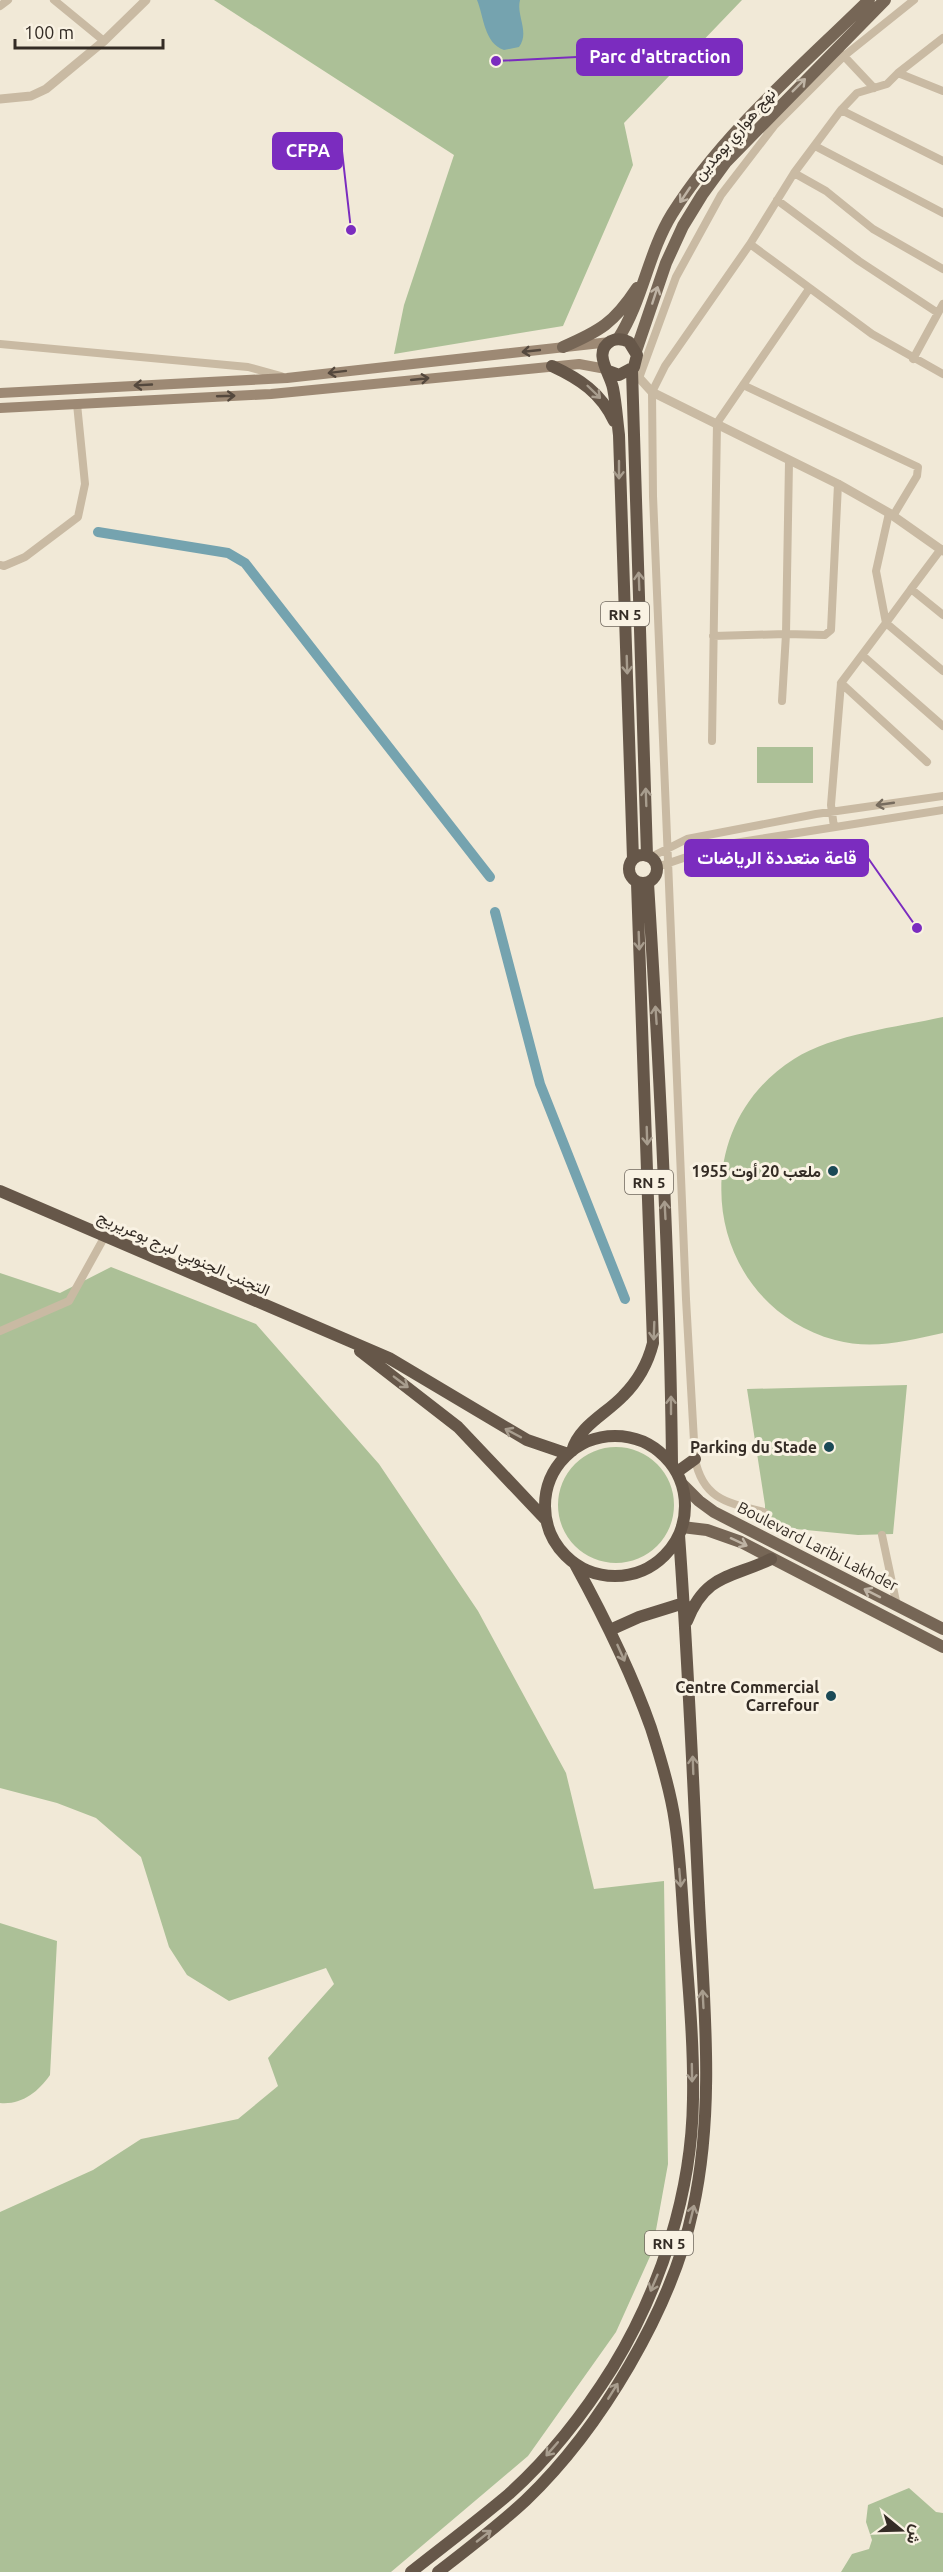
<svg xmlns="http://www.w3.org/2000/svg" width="943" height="2572" font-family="Ubuntu,Vazirmatn,sans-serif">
  <rect width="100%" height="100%" fill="#f1e9d7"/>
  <path fill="#acc097" d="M214,0H742L624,123L633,165L563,326L394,354L404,305L454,155Z
    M757,747H813V783H757Z
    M943,1017V1333C907,1341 872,1350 835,1340C705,1304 680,1131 794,1059C833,1034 898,1027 943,1017Z
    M111,1267L256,1324L379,1464L478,1611L566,1773L594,1889L664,1881L668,2164L652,2252L616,2332L528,2456L391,2572H0V2212L93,2170L141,2139L238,2119L278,2086L268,2058L334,1984L326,1968L229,2001L187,1975L169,1947L141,1857L96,1818L57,1803L0,1788V1273L60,1293Z
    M907,1385L893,1534L858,1535L775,1527L765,1522V1505L747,1389Z
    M558 1505a58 58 0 1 1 116 0a58 58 0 1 1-116 0Z
    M0,1923L57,1941L50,2075C38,2092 22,2105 0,2103Z
    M909,2488L936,2512L943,2513V2572H841L852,2554L869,2549L872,2540L866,2522L868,2505Z"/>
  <path fill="#75a3af" d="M477,0H520C516,16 530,32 519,47L504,50C484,43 484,17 477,0Z"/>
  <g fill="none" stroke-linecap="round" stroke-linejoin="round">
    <path stroke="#75a3af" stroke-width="10" d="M98,532L228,553L245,563L490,877
      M495,912L540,1084L625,1299"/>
    <path stroke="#c9baa3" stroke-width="8" d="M54,0L104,41
      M0,6L8,0
      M842,54L874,88
      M898,73L943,38
      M841,110L943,161
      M815,146L943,213
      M794,173L826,191L873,229L943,269
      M777,200L859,261L938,313
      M750,244L794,173L841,110L857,93L887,84L898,73L943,91
      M0,344L248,367L281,376
      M913,359L943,304
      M639,378L676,277L721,195L774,126L844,56L914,0
      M743,385L918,467L917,476L893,516
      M0,565L4,566L25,557L78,517L85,484L77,404
      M911,589L941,549
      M943,615L911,589L886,623L943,671
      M713,636L786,634L789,462
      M862,655L943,726
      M841,683L927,762
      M782,701L786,634L825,635L831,630L838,484
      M712,741L717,423L809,289
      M834,827L831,805L841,683L886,623L876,571L889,513
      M651,857L687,839L816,814L943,796
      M657,867L722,845L943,810
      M0,1331L69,1301L105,1236
      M764,1512C729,1503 703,1500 695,1459L686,1299L653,496L652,392L665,366L750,244L872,334L943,374
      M882,1535L897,1606"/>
    <path stroke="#c9baa3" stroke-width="9" d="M0,99L31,96L46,89L104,41L146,0
      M632,370L652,392L838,484L889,513L943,551"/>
    <path stroke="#9d8974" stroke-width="10" d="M0,393L287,378L610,342
      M0,408L271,394L579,364L606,369"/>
    <path stroke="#766656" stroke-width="12" d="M618,339C643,300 648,253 672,214C722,134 802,66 869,0
      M563,347C600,331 614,323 637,288
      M636,351L666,263L683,226L702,195L726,162L885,0
      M683,1485L699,1501L714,1512L943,1629
      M682,1527L707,1530L741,1542L943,1647"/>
    <path stroke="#665749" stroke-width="12" d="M552,366C580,379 601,393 614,421
      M632,370L647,856
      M608,371L619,375L634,367L637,355L629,342C623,339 617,338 611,341C592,352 610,373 613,388C616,403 617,419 619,435L633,859
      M629 869a14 14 0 1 1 28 0a14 14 0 1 1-28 0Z
      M648,883C660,1076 670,1270 672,1463
      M0,1191L389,1358L527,1440L568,1454
      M360,1351L458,1427L546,1520
      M545 1506a70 70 0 1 1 140 0a70 70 0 1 1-140 0Z
      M572,1451C579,1426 606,1414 623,1396C638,1381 648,1363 653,1343L637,883
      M677,1472L695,1459
      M687,1621C706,1573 732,1578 771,1559
      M610,1630L639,1617L684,1603
      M411,2572C444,2546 477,2521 509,2494C548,2459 585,2412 613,2367C661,2288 692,2192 693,2099C694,2046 689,1993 685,1940C682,1901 681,1861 675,1822C671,1793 660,1756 651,1728C631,1671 604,1617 575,1564
      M438,2572C468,2549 498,2526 526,2500C600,2429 672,2309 693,2209C715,2109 704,2004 699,1903C693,1780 688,1658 679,1535"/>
  </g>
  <defs><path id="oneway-shaft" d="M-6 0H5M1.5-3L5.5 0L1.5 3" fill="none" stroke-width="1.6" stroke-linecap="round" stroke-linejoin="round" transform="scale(1.5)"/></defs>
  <g stroke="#beb3a4">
    <use href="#oneway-shaft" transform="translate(799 85) rotate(-45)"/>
    <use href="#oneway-shaft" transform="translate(685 195) rotate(124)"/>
    <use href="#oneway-shaft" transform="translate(655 295) rotate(-72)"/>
    <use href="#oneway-shaft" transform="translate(739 1542) rotate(25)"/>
    <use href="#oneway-shaft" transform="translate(872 1593) rotate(-153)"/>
  </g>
  <g stroke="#54483d">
    <use href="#oneway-shaft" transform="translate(531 351) rotate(174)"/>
    <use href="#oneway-shaft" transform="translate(337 372) rotate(173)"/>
    <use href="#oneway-shaft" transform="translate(420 379) rotate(-6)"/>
    <use href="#oneway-shaft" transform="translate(143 385) rotate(177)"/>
    <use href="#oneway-shaft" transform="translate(226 396) rotate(-2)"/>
  </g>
  <g stroke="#a89d8e">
    <use href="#oneway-shaft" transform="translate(594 392) rotate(44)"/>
    <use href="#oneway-shaft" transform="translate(619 470) rotate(90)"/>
    <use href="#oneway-shaft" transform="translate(639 581) rotate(-92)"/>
    <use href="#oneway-shaft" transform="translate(627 665) rotate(88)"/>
    <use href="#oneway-shaft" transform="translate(646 797) rotate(-92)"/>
    <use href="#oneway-shaft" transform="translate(639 941) rotate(88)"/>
    <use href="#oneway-shaft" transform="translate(656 1015) rotate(-94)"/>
    <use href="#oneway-shaft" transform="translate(647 1136) rotate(88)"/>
    <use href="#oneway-shaft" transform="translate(665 1210) rotate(-93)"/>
    <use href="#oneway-shaft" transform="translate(654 1331) rotate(92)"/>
    <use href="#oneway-shaft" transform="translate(401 1382) rotate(37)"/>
    <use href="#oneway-shaft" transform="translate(671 1405) rotate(-90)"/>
    <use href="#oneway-shaft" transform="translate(513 1433) rotate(-152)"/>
    <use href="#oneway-shaft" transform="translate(621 1653) rotate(66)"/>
    <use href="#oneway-shaft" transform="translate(693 1765) rotate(-92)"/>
    <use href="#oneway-shaft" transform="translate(680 1878) rotate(85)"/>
    <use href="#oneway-shaft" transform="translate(703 1999) rotate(-93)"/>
    <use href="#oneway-shaft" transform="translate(692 2073) rotate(89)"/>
    <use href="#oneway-shaft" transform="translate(692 2214) rotate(-76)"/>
    <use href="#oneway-shaft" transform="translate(654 2283) rotate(113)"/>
    <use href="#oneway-shaft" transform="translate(613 2391) rotate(-58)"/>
    <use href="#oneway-shaft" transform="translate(552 2449) rotate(131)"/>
    <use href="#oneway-shaft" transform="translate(484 2536) rotate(-38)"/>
  </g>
  <use stroke="#776c5e" href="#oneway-shaft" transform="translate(885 804) rotate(172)"/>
  <g fill="#1a4956" stroke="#f9f2e3" stroke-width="2">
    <circle cx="833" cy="1171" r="6"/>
    <circle cx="829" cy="1447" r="6"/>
    <circle cx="831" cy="1696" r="6"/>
  </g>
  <g text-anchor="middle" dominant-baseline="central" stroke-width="6" stroke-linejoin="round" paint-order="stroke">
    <g fill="#f9f2e3" stroke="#6f675e" stroke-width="1.5">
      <rect x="601" y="602" width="48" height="24" rx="4.5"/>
      <rect x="625" y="1170" width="48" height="24" rx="4.5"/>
      <rect x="645" y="2231" width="48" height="24" rx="4.5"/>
    </g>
    <g font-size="15" font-weight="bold" fill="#342c25">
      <text x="625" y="614">RN 5</text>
      <text x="649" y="1182">RN 5</text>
      <text x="669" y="2243">RN 5</text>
    </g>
    <g font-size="16" fill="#342c25" stroke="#f9f2e3">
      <text transform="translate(734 134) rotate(-49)">نهج هواري بومدين</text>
      <text transform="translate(184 1253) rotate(24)">التجنب الجنوبي لبرج بوعريريج</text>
      <text transform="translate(818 1546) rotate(27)">Boulevard Laribi Lakhder</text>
    </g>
    <g font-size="16" font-weight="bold" fill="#342c25" stroke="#f9f2e3" text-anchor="end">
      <text x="821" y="1171">ملعب 20 أوت 1955</text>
      <text x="817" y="1447">Parking du Stade</text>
      <text x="819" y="1687">Centre Commercial<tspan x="819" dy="18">Carrefour</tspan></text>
    </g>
  </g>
  <path fill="none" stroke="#7b2cbf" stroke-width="2" d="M496 61L577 57M351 230L342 151M917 928L868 858"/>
  <g fill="#7b2cbf" stroke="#f9f2e3" stroke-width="2">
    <circle cx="496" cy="61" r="6"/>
    <circle cx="351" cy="230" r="6"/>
    <circle cx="917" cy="928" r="6"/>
  </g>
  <g fill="#7b2cbf" stroke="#7b2cbf" stroke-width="2">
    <rect x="577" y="39" width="165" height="36" rx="6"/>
    <rect x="273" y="133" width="69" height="36" rx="6"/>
    <rect x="685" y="840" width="183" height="36" rx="6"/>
  </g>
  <g font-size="18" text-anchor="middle" font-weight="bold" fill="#fff">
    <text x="660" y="63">Parc d'attraction</text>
    <text x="308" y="157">CFPA</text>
    <text x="777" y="864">قاعة متعددة الرياضات</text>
  </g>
  <g transform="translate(901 2530) rotate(109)" stroke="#f9f2e3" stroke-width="4.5" paint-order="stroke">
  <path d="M0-4.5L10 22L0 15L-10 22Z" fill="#342c25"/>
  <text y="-9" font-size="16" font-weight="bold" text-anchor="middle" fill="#342c25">ش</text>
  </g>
  <path d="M15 39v9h148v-9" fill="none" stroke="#342c25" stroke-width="3"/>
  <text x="24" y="39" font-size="18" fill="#342c25" stroke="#f9f2e3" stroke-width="4.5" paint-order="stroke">100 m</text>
</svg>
